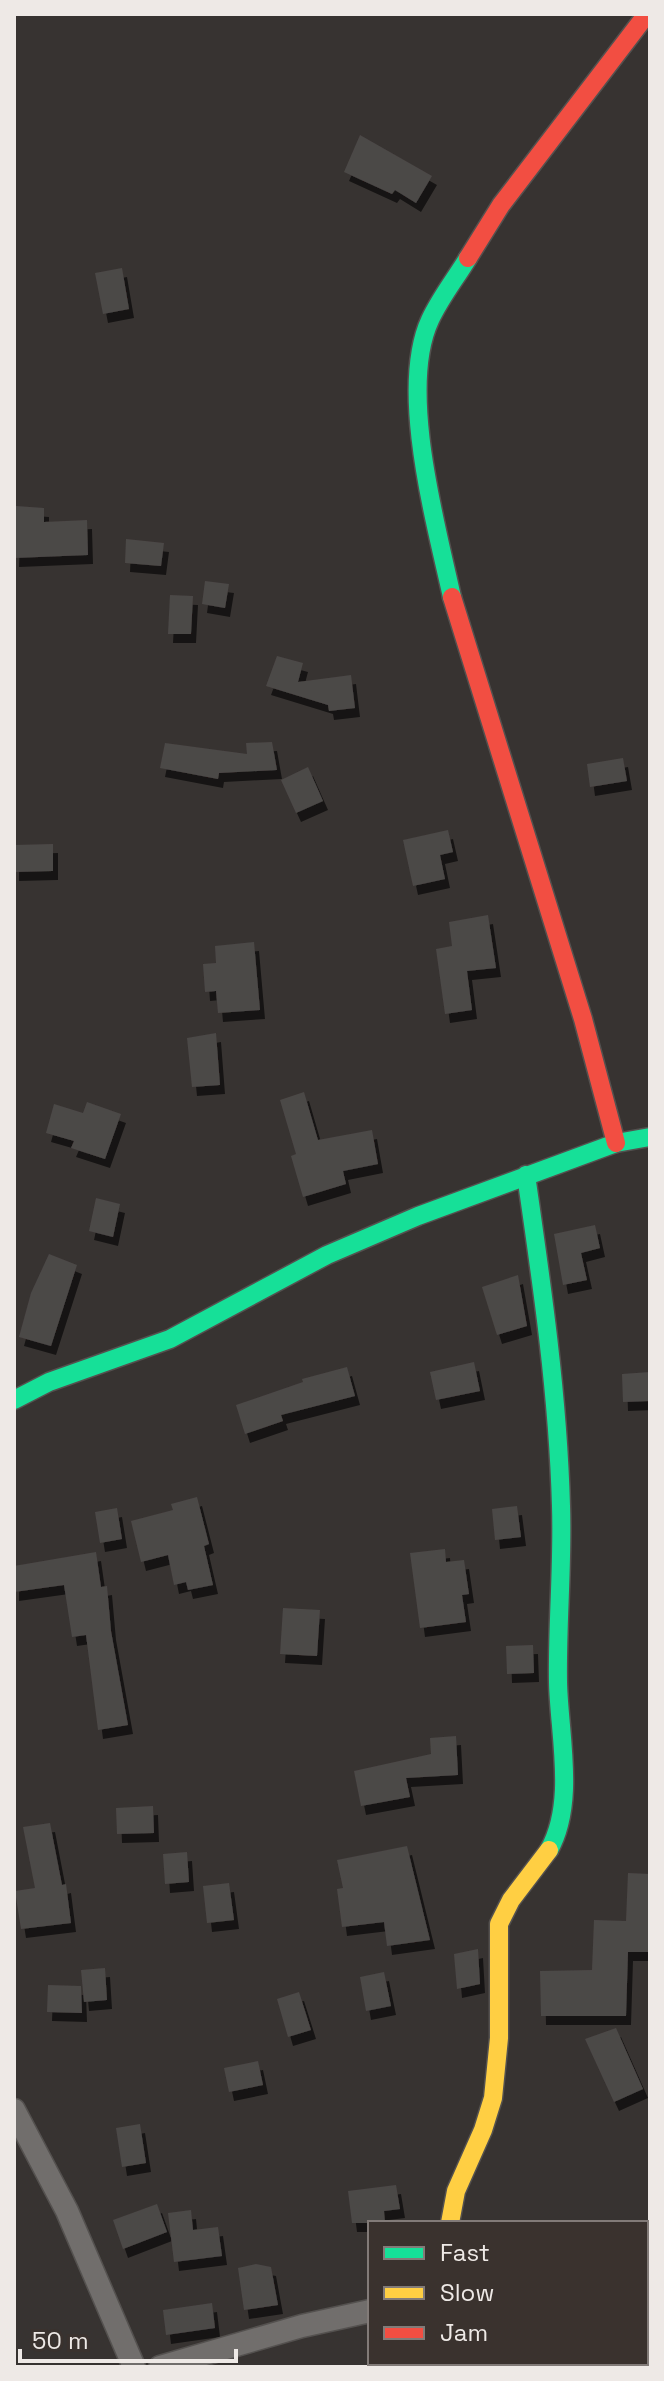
<svg xmlns="http://www.w3.org/2000/svg" width="664" height="2381" font-family="'Space Grotesk',sans-serif">
  <defs>
    <filter id="shadow"><feDropShadow dx="5" dy="9" stdDeviation="0" flood-color="#0009"/></filter>
  </defs>
  <rect width="100%" height="100%" fill="#373331"/>
  <path fill="#4c4847" filter="url(#shadow)" d="M360,135L432,176L416,203L395,190L392,194L344,172Z
    M122,268L129,309L103,314L95,273Z
    M16,506L44,508V522L87,520L88,555L14,558Z
    M126,539L164,543L161,566L125,563Z
    M205,581L229,584L225,608L202,604Z
    M170,595L193,596L191,634H168Z
    M277,656L303,663L298,682L351,675L355,708L329,711L328,705L266,686Z
    M272,742L277,770L219,773L218,779L160,768L165,743L247,754L246,743Z
    M623,758L627,781L590,787L587,764Z
    M308,767L323,801L296,813L281,780Z
    M448,830L453,852L440,855L445,879L413,886L403,840Z
    M53,844V871L14,872V845Z
    M488,915L496,968L467,971L472,1010L445,1014L436,949L452,946L449,922Z
    M254,942L260,1010L218,1013L216,991L205,992L203,964L216,963L215,946Z
    M216,1033L220,1085L192,1087L187,1038Z
    M304,1092L318,1140L372,1130L378,1164L343,1171L346,1184L303,1197L291,1156L296,1154L280,1100Z
    M87,1102L121,1114L105,1159L71,1148L74,1141L46,1133L54,1104L83,1113Z
    M96,1198L120,1204L113,1237L89,1231Z
    M595,1225L600,1248L581,1253L587,1280L563,1285L554,1234Z
    M49,1254L77,1265L51,1346L19,1337L31,1293Z
    M518,1275L527,1326L497,1335L482,1287Z
    M474,1362L480,1391L436,1400L430,1372Z
    M347,1367L355,1396L281,1415L283,1421L245,1434L236,1405L303,1382L302,1379Z
    M650,1372V1401L623,1402L622,1374Z
    M197,1497L209,1544L204,1546L213,1585L188,1590L186,1582L174,1585L168,1555L141,1562L131,1521L173,1510L171,1504Z
    M517,1506L521,1537L495,1540L492,1509Z
    M117,1508L122,1539L100,1543L95,1512Z
    M445,1549L446,1562L464,1560L469,1594L462,1595L466,1622L420,1628L410,1553Z
    M96,1552L101,1587L107,1586L111,1631L128,1725L98,1730L86,1635L72,1637L64,1585L14,1592V1566Z
    M283,1608L320,1610L317,1656L280,1654Z
    M533,1645L534,1673L507,1674L506,1646Z
    M456,1736L458,1775L406,1778L410,1797L361,1806L354,1771L431,1754L430,1738Z
    M153,1806L154,1833L117,1834L116,1808Z
    M50,1823L62,1885L66,1884L71,1923L21,1929L15,1891L35,1888L23,1827Z
    M407,1846L430,1940L387,1946L384,1922L342,1927L337,1889L343,1888L337,1860Z
    M187,1852L189,1882L165,1884L163,1854Z
    M628,1873L650,1874V1952H628L626,2016H541L540,1971L592,1970L594,1920L626,1921Z
    M229,1883L234,1920L207,1923L203,1886Z
    M478,1949L480,1984L457,1989L454,1954Z
    M105,1968L107,2000L84,2002L81,1970Z
    M384,1972L391,2006L366,2011L360,1977Z
    M48,1985L81,1986L82,2013L47,2012Z
    M299,1992L311,2030L288,2037L277,1999Z
    M616,2028L643,2089L614,2102L585,2039Z
    M258,2061L263,2085L229,2092L224,2068Z
    M140,2124L146,2163L122,2167L116,2128Z
    M396,2185L400,2209L384,2211L385,2223H352L348,2191Z
    M157,2204L167,2232L123,2249L113,2220Z
    M191,2210L193,2230L218,2227L222,2256L174,2262L168,2213Z
    M256,2264L271,2267L278,2305L244,2310L238,2268Z
    M212,2303L215,2328L166,2335L163,2310Z"/>
  <g fill="none" stroke-linecap="round" stroke-linejoin="round">
    <defs>
      <path id="street" d="M14,2110L67,2211L134,2367
        M646,2255L650,2254
        M160,2367L302,2326L370,2311"/>
      <path id="fast" d="M452,597C436,524 398,389 430,320C440,298 456,278 468,258
        M526,1175C542,1285 558,1395 561,1506C563,1565 557,1624 558,1682C559,1734 576,1802 549,1850
        M14,1400L49,1382L170,1339L327,1255L418,1216L616,1143L650,1137"/>
      <path id="slow" d="M450,2223L456,2191L483,2130L493,2098L499,2038V1924L511,1900L549,1850"/>
      <path id="jam" d="M468,258L501,205L647,14
        M452,597L583,1019L616,1143"/>
    </defs>
    <use href="#street" stroke="#54514f" stroke-width="25"/>
    <use href="#fast" stroke="#54514f" stroke-width="21"/>
    <use href="#slow" stroke="#54514f" stroke-width="21"/>
    <use href="#jam" stroke="#54514f" stroke-width="21"/>
    <use href="#street" stroke="#716e6c" stroke-width="22"/>
    <use href="#fast" stroke="#16e098" stroke-width="18"/>
    <use href="#slow" stroke="#ffcf43" stroke-width="18"/>
    <use href="#jam" stroke="#f24e42" stroke-width="18"/>
  </g>
  <rect width="664" height="2381" fill="none" stroke="#eee9e6" stroke-width="32"/>
  <rect x="368" y="2221" width="280" height="144" fill="#3a322e" stroke="#827b78" stroke-width="2"/>
  <rect x="384" y="2247" width="40" height="12" fill="#16e098" stroke="#827b78" stroke-width="2"/>
  <text x="440" y="2261" font-size="24" fill="#eee9e6">Fast</text>
  <rect x="384" y="2287" width="40" height="12" fill="#ffcf43" stroke="#827b78" stroke-width="2"/>
  <text x="440" y="2301" font-size="24" fill="#eee9e6">Slow</text>
  <rect x="384" y="2327" width="40" height="12" fill="#f24e42" stroke="#827b78" stroke-width="2"/>
  <text x="440" y="2341" font-size="24" fill="#eee9e6">Jam</text>
  <path d="M20 2349v12h216v-12" fill="none" stroke="#eee9e6" stroke-width="4"/>
  <text x="32" y="2349" font-size="24" fill="#eee9e6" stroke="#3a322e" stroke-width="6" paint-order="stroke">50 m</text>
</svg>
